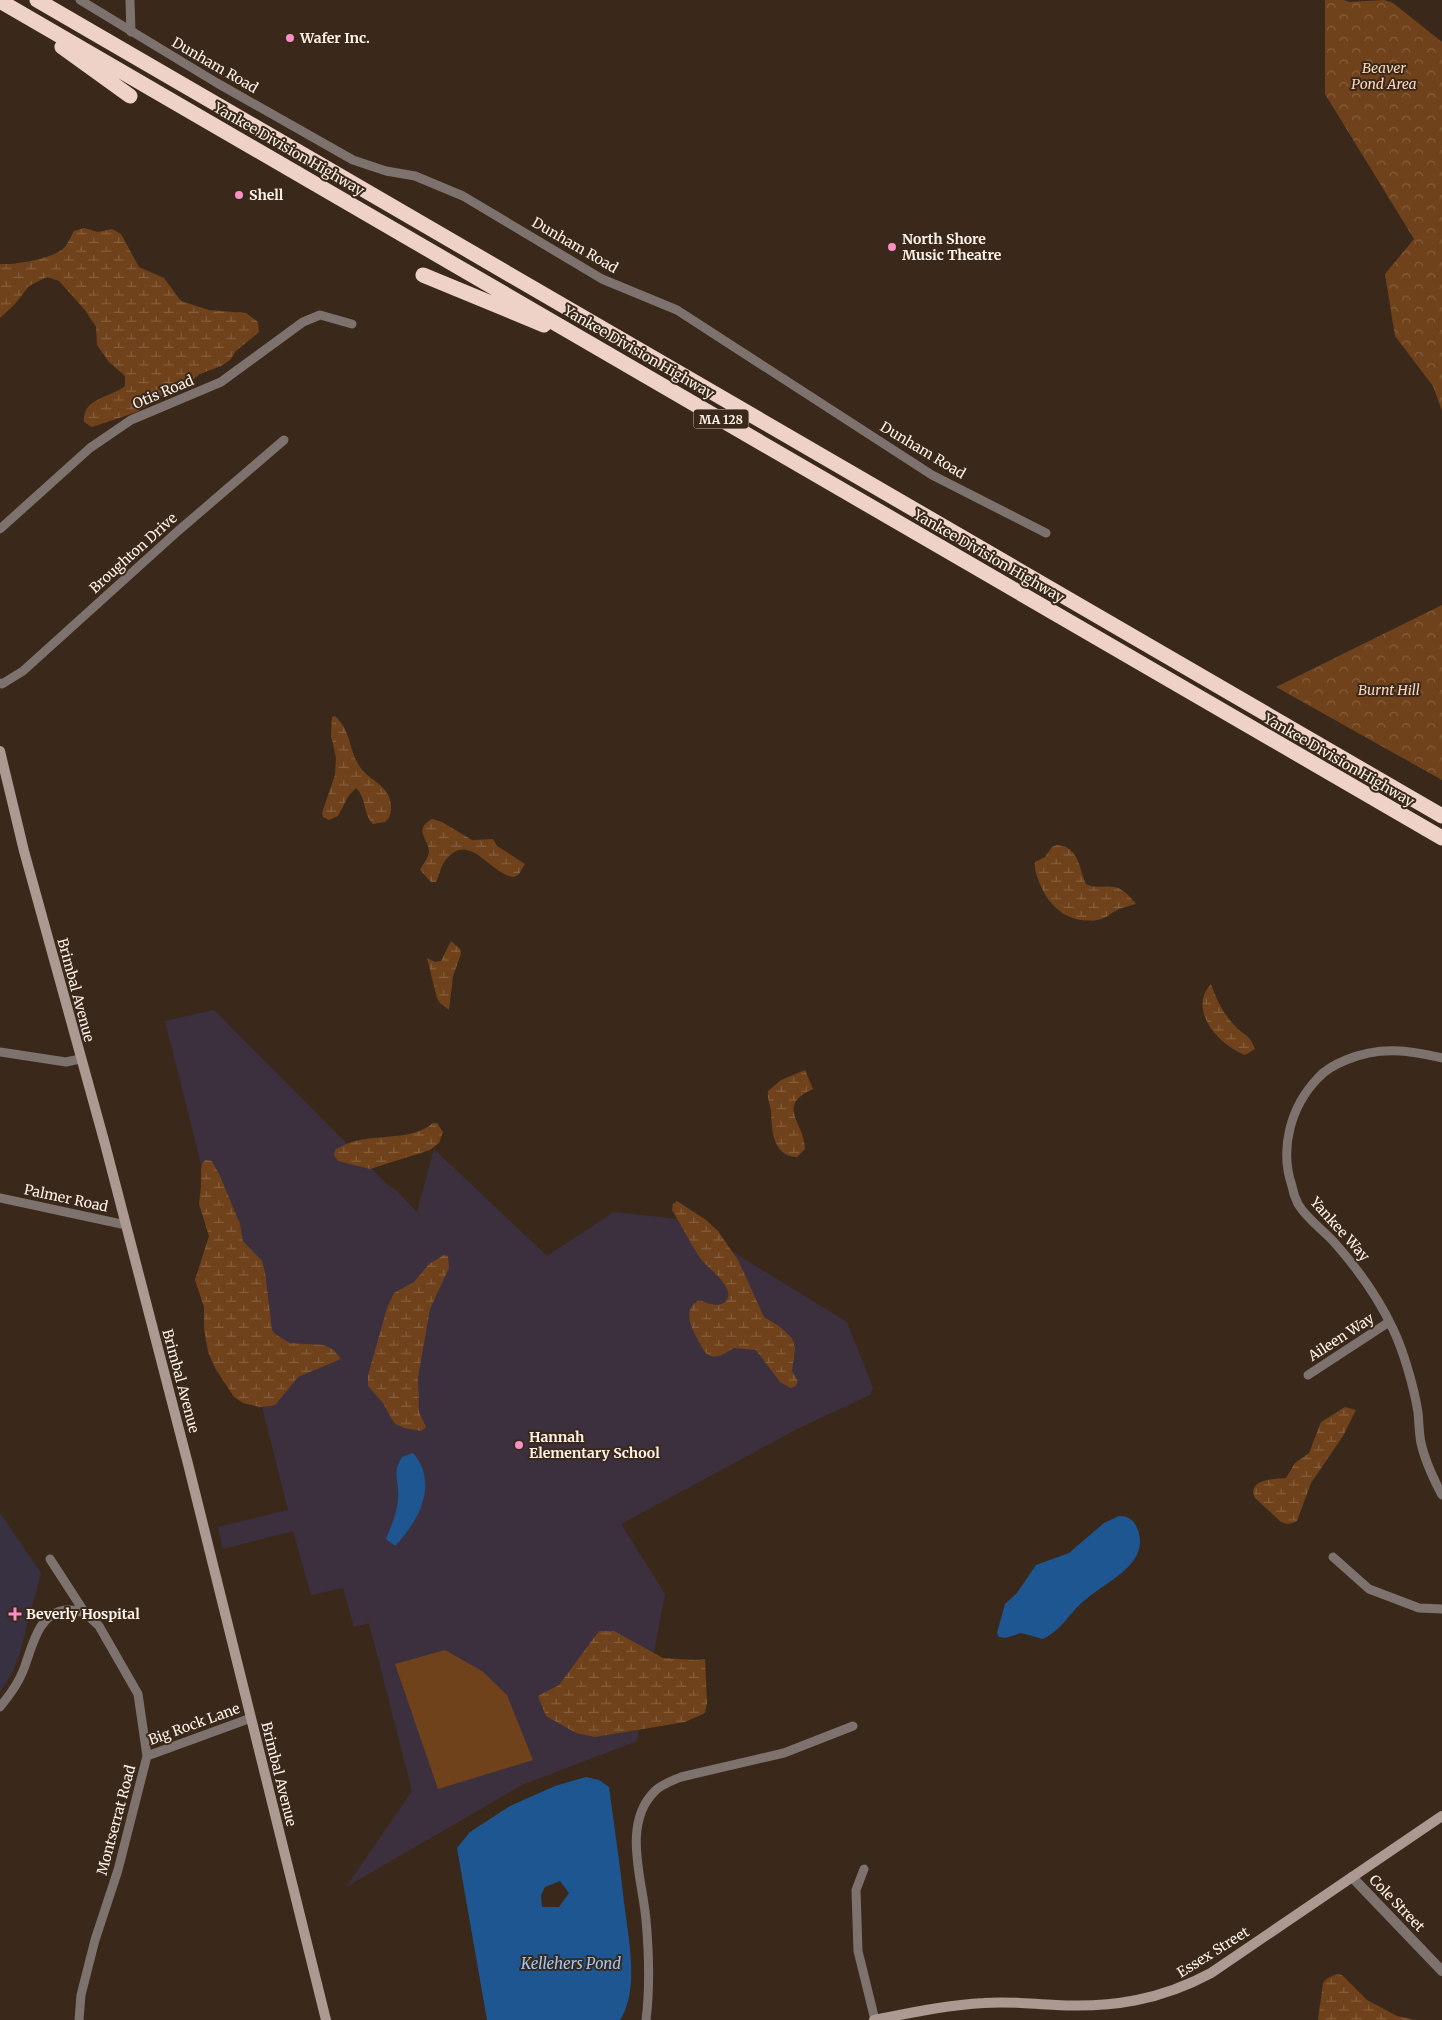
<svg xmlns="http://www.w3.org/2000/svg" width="1442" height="2020" font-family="Merriweather,serif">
  <defs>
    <pattern id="wetland-marsh" width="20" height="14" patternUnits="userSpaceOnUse" patternTransform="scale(1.25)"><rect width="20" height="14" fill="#6f421b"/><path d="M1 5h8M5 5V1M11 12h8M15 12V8" fill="none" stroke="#855e3c"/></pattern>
    <pattern id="park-crowns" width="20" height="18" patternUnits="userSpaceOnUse" patternTransform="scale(1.25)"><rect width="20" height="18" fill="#6f421b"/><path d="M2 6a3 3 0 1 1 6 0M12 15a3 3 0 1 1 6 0" fill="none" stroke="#855e3c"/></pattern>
  </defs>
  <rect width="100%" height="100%" fill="#3a291b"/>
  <path fill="#3c303e" d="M214,1010L388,1185L398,1192L417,1212L434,1149L547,1256L614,1212L679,1219L847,1322L873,1388L870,1395L799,1428L621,1524L665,1594L637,1741L522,1785L346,1887L412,1791L369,1623L354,1627L343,1588L311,1595L293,1531L223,1549L218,1527L288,1510L165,1021Z"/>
  <path fill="#373142" d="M0,1513L41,1573L19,1656L11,1675L0,1692Z"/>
  <path fill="url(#wetland-marsh)" d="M84,228L98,232L112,229L121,234L139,267L164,278L181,301L209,310L246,313L258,322L259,332L236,351L230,360L221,366L200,374L186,385L158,398L137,412L92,427L84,422C82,398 110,398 125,386V376L109,362L97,345L96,327L85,310L59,281L47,277L29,286L15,304L0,318V264C16,265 52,259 64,248C68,244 71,236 74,231Z
    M335,716C352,732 348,749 360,767C370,782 389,784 391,805C391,813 391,816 385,822L373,824C363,815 367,798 356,788L349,795L338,816L329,820L323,817L322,813L335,775L336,758L331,735L332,717Z
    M432,819L442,822L472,840L493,839L497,846L525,864L519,874L514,877C489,875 468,826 443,864C440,869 439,876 436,882H431L420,870C423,864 429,857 429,851C428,838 413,830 432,819Z
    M1057,845C1079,846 1079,869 1086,884C1094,889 1104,885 1114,887C1123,888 1130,897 1136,904C1130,906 1123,907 1117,910C1110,914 1105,919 1097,920C1070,924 1049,908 1040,884C1037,877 1034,870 1035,862L1045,857L1052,847Z
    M451,941L460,949L461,954L453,976L449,1010L440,1003L437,998L427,958L435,962L441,961Z
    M1211,984C1217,1001 1223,1013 1235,1026C1244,1036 1249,1033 1255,1049L1245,1055C1219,1045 1187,1010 1211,984Z
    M805,1070L813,1089C775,1106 804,1121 805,1149L797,1157C772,1156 772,1129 771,1111C770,1104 767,1098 768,1091L781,1080Z
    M433,1123H437L443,1132L439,1143L430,1150L370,1169L338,1161L334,1155L335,1150C366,1129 408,1145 433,1123Z
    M206,1160L212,1161L220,1176L240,1224L243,1241L262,1261L265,1272L272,1330L275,1334L290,1343L324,1345L334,1350L341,1359L298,1377L276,1404L272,1406L260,1407L243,1403L234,1397L215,1368L208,1352L204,1329V1307L195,1280L209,1236L199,1204L201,1186V1169L202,1163Z
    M677,1201L706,1220L718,1231L738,1260L764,1317L779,1326L792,1338L795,1348L792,1371L798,1381L796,1386L791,1388L780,1382L756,1350L734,1348C724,1354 713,1362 704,1351C696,1335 678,1312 699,1300C706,1303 718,1308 725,1302C739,1289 706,1267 700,1258C690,1243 682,1226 672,1210L673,1204Z
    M444,1255L448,1256L449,1268L430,1309L418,1377L419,1412L426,1427L421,1431L404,1428L394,1423L383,1403L368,1386V1375L387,1308L394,1293L414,1282L429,1264Z
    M1345,1407L1356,1410L1343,1436L1311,1483L1297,1521C1291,1524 1288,1525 1281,1522L1255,1498C1246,1479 1275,1479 1286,1478L1295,1463L1309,1453L1321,1422Z
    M599,1631H614L663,1658L695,1660L705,1659L707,1703L705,1713L685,1722L595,1737L576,1733L546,1716L538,1696L559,1685Z
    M1337,1974L1342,1975L1367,2000L1397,2016L1415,2020H1318L1323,1983L1326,1979Z"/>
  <path fill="url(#park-crowns)" d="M1325,0H1344L1349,2L1384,0L1393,3L1442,42V411L1433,386L1395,336L1385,274L1414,239L1325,94Z
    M1442,605V780L1276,687Z"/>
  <path fill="#6f421b" d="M445,1650L482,1671L507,1695L533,1760L438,1789L395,1664Z"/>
  <path fill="#1e5692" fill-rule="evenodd" d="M413,1453C439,1483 419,1521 395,1546L386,1539C391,1526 397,1514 398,1500C400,1481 391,1475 402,1457Z
    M1119,1516C1128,1516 1134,1520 1137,1528C1152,1564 1106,1581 1085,1600C1068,1614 1064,1628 1043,1639L1021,1633L1005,1638L999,1637L997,1633L1005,1604L1017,1593L1036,1565L1069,1553L1104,1523Z
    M586,1777L599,1780L609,1787C614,1826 620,1864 624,1902C628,1937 640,1989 620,2020H487L457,1848L470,1832L510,1806L555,1786ZM560,1881L569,1893L559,1907H542L541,1895L545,1887Z"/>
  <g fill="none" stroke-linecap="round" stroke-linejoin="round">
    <path stroke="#7d726e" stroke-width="9" d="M80,0L217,83L353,160L386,171L415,176L463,196L602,279L677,310L932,475L1046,533
      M130,0L131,32
      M0,529L90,448L131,420L221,382L303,322L320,315L352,324
      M0,683L2,684L23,671L178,531L284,440
      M0,1052L66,1062L80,1059
      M1442,1058C1409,1050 1379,1046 1346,1060C1336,1064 1325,1070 1318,1078C1291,1106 1279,1148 1292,1186C1293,1192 1295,1198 1298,1204C1307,1219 1322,1229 1334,1242C1358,1269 1378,1297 1393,1329C1404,1352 1414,1388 1418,1412C1419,1422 1419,1433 1421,1443C1425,1461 1433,1478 1442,1495
      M0,1198L126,1225
      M1308,1375L1389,1322
      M1333,1557L1369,1589L1419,1608L1442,1609
      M50,1559L85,1613L99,1626L138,1694L147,1756L118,1870L95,1940L81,1995L79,2020
      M0,1707C9,1696 18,1684 23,1671C32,1649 37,1613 66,1610C72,1609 80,1612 85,1613
      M147,1756L251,1718
      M864,1869L856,1890L858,1951L875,2020
      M646,2020C650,1988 649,1953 646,1920C643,1881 621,1824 655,1791C662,1784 672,1781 681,1777L784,1753L853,1726"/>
    <path stroke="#7d726e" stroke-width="10" d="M1352,1877L1442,1971"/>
    <path stroke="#ab9992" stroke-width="10" d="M0,751L24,851L105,1144L188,1464L326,2020
      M874,2020C910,2013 947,2005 984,2003C1008,2001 1032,2004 1056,2005C1112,2008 1161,2000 1211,1973L1442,1816"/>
    <path stroke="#eed2c8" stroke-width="15" d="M37,0L1442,816
      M0,1L1442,838
      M62,47L130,96
      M423,275L544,325"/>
  </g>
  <g fill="#fa8fc7" stroke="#3a291b" stroke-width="2">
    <circle cx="290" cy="38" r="5"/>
    <circle cx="239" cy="195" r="5"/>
    <circle cx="892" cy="247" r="5"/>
    <circle cx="519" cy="1445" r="5"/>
    <path d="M12.5 1606.5h5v5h5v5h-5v5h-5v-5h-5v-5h5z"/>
  </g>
  <g text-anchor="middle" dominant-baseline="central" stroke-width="4" stroke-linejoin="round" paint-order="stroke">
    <rect fill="#3a291b" stroke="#c3b6ab" stroke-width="1" x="693.5" y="409.5" width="55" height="19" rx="4"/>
    <g font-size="12" font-weight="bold" fill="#fef2e9">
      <text x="721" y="419">MA 128</text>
    </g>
    <g font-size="14" font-weight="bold" fill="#fef2e9" stroke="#3a291b" text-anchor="start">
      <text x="300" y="38">Wafer Inc.</text>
      <text x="249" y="195">Shell</text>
      <text x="902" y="239">North Shore<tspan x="902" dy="16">Music Theatre</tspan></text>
      <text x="529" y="1437">Hannah<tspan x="529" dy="16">Elementary School</tspan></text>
      <text x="26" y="1614">Beverly Hospital</text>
    </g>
    <g font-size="14" fill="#fef2e9" stroke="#3a291b">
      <text transform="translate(215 65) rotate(30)">Dunham Road</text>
      <text transform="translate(289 149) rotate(30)">Yankee Division Highway</text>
      <text transform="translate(575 245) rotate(30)">Dunham Road</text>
      <text transform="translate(639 352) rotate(30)">Yankee Division Highway</text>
      <text transform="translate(163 392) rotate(-23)">Otis Road</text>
      <text transform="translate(923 450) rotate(31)">Dunham Road</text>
      <text transform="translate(133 553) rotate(-42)">Broughton Drive</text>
      <text transform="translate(989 556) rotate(30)">Yankee Division Highway</text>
      <text transform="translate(1339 760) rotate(30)">Yankee Division Highway</text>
      <text transform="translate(76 990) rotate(75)">Brimbal Avenue</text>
      <text transform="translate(66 1198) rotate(12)">Palmer Road</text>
      <text transform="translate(1340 1229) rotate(48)">Yankee Way</text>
      <text transform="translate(1341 1337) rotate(-33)">Aileen Way</text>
      <text transform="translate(181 1381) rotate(75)">Brimbal Avenue</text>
      <text transform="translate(194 1724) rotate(-20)">Big Rock Lane</text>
      <text transform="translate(279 1774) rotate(76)">Brimbal Avenue</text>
      <text transform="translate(116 1820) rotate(-75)">Montserrat Road</text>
      <text transform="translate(1397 1903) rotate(46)">Cole Street</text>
      <text transform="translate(1213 1952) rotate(-32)">Essex Street</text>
    </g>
    <g font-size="14" font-style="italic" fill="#fdd7bb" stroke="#3a291b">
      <text x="1384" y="68">Beaver<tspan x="1384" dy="16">Pond Area</tspan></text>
      <text x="1389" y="690">Burnt Hill</text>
    </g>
    <g font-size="15" font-style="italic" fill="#9bc7fa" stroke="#3a291b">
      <text x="571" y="1963">Kellehers Pond</text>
    </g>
  </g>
</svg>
